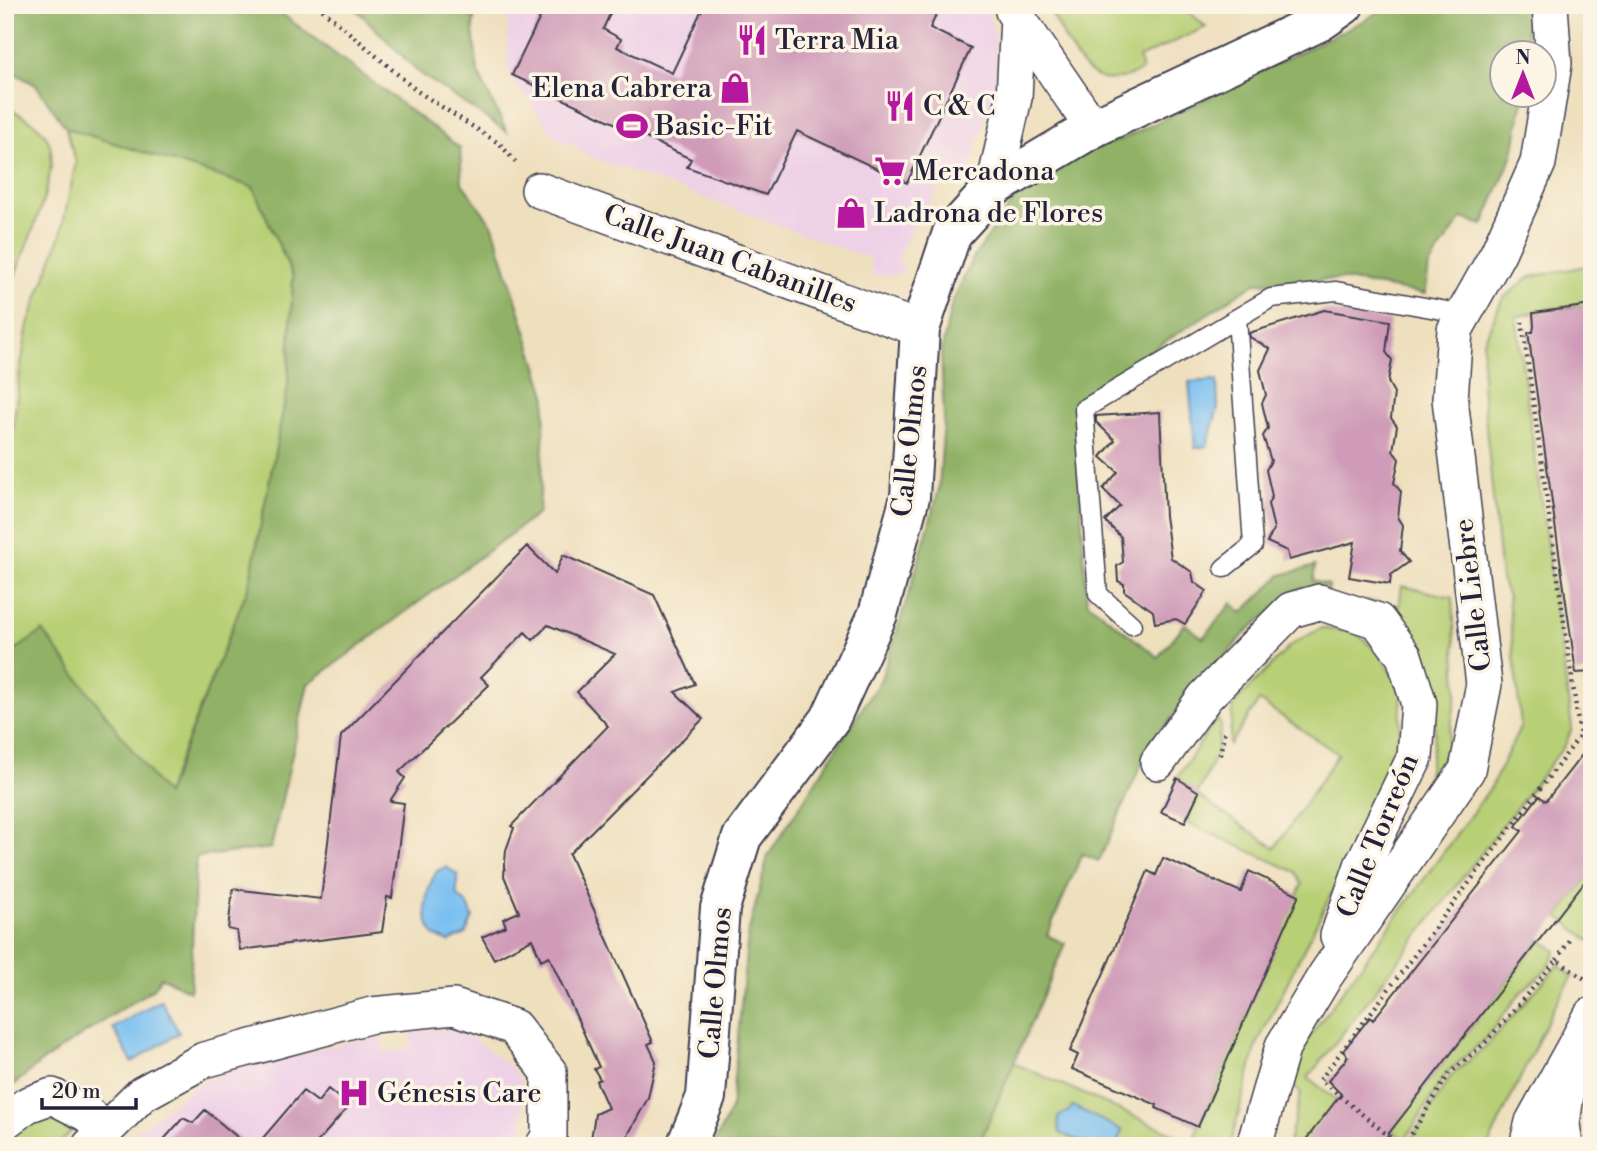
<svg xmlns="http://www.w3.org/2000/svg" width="1597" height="1151" font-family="'Libre Bodoni',serif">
  <rect width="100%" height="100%" fill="#fcf5e5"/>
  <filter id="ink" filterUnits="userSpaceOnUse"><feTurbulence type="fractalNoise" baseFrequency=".0143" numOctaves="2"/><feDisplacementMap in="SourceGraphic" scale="14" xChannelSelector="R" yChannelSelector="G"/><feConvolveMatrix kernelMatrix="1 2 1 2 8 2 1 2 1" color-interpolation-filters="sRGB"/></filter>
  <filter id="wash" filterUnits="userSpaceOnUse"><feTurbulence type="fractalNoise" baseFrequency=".00686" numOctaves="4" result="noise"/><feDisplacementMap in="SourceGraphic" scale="28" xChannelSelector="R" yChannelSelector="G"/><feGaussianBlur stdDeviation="1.57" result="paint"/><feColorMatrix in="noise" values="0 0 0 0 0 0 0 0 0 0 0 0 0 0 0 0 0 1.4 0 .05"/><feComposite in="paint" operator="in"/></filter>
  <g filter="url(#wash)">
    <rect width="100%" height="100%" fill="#eedfbd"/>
    <path fill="#eed0e7" d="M509,5H984L994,31L997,67L991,105L966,178L946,177L911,231L897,260L905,269L896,275L873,276L869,258L583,154L575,146L555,137L507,71Z
      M410,1030H450L472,1037L512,1069L522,1083L523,1127L513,1146H124L138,1130L194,1087L227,1071L381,1035L384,1051L412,1048Z"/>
    <path fill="#b7cf74" stroke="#6c7858" stroke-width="2" d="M1047,5H1181L1206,27L1139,58L1142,70C1085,103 1072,47 1047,5Z
      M5,106C23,116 48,127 51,150C56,186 18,264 5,301Z
      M66,128L253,187L293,277L288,386L249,585L165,796L43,632L5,657V507L19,377L28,324L61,234L76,162Z
      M1592,265V305L1547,309L1516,317L1572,728L1565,745L1308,1078L1385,1136L1393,1146H1288L1301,1093L1292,1086L1296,1062L1312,1033L1491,787L1521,726L1508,597L1501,579L1482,385L1483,343L1503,298L1530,277Z
      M1402,586L1453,597L1457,693L1446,751L1424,801L1435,733L1431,677L1405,633L1365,600L1399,607Z
      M1321,628L1356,633L1380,654L1402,692L1397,769L1341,890L1334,888L1257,1044L1230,1146H1116L1122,1130L1069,1111L1058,1119L1060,1133L1092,1146H978L1014,1063L1192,1142L1302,884L1296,872L1185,822L1191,810L1185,784L1177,778L1217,718L1221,726L1216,755L1197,795L1275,848L1338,754L1259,701L1229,746L1233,705L1291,645Z
      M1592,872V942L1558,916Z
      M1540,939L1556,951L1547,969L1522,991L1484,1040L1447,1073L1405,1140L1391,1130Z
      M1558,965L1573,976L1554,1007L1488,1146H1407L1451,1076L1486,1046Z
      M47,1113L61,1117L73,1129L58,1146H5V1140Z"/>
    <path fill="#91b266" stroke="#5a6a50" stroke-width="2" d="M5,5H270L460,148L462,183L493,226L546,395L539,513L308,684L271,848L196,857L190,991L161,977L154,988L41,1062L5,1092V657L43,631L166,795L249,585L288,386L293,277L253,187L66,128L36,85L5,68Z
      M352,5H475L473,29L478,73L507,132L419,73Z
      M1388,5H1527L1526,52H1502V94L1524,95L1513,154L1483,225L1462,218L1429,266L1425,294L1340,279L1255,283L1074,401L1087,602L1158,657L1185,624L1203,638L1232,603L1242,613L1281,575L1315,566L1313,581L1329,585L1328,592L1300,588L1247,631L1151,742L1099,861L1082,854L1047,935L1065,944L978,1146H713L731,1109L748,934L768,856L881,679L911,587L939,489L944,419L941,353L952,303L972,260L1018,194L1080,155L1129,136L1367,19Z"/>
    <path fill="#79c0f1" stroke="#4e7196" stroke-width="2" d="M1217,380L1218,408L1207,446L1195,448L1189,382Z
      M446,867L457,874V895L468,905L473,917L466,934L449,942L435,936C420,917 425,890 437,871Z
      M161,1000L179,1033L132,1062L113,1028Z
      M1072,1106L1122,1130L1116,1146H1092L1060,1133L1058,1117L1069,1111Z"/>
    <g id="blocks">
      <path fill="#cf9bb8" d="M546,5H614L603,29L621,39L617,47L672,73L704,5H941L930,28L971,48L907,183L797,131L766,195L687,167L691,159L512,75Z
        M1592,305V672L1576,673L1528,332H1533L1534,326L1533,313Z
        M1324,310L1390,321L1386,352L1392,360L1388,382L1394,393L1391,418L1397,426L1393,451L1399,459L1394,483L1401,492L1398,517L1403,525L1400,551L1409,562L1391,575L1390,584L1349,577L1355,542L1289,560L1287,551L1267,542L1274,529L1268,504L1272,496L1266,470L1271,461L1263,436L1268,428L1262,403L1266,395L1260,370L1270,349L1250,337L1249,333Z
        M1160,412L1165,516L1171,558L1192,572L1194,582L1207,591L1185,624L1176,619L1155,623L1153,611L1124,591V584L1118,581L1117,566L1123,562L1121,537L1105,521L1120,506L1103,489L1118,472L1101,457L1115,440L1096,422V416Z
        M527,546L555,574L563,555L654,595L695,684L675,692L703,719L569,854L653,1042L648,1044L656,1061L648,1098L622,1146H590L595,1114L608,1108L596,1081L600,1079L594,1069L599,1067L549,956L541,960L532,939L494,959L482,937L506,926L503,919L519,912L504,876L506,850L514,828L511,826L608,726L577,692L615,654L548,625L533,640L525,632L481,677L489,685L399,772L405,778L390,801L404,803L392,898L387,897L382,932L240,950L237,931L228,929L233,889L321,899L341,736Z
        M1592,742V872L1379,1146H1301L1341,1094L1328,1081L1348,1057L1343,1051L1370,1017L1373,1020L1522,831L1516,826L1539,796L1546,801Z
        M1177,778L1199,792L1185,822L1161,812Z
        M1163,858L1241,892L1249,871L1299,895L1198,1127L1156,1108L1157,1105L1072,1069L1078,1055L1070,1051L1148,871L1156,875Z
        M328,1089L349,1106L314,1146H256L303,1091L318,1102Z
        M205,1110L248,1146H158L183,1118L193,1123Z"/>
    </g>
  </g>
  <g filter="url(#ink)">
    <use href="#blocks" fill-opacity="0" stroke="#413e4e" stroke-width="2"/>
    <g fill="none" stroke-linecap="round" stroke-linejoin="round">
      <defs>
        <path id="service" d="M1224,568L1253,545L1237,318
          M1132,625L1098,594L1084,409L1271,298L1336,291L1464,314"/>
        <path id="minor" d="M1013,11L1093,128
          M994,187L1014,98L1018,17
          M539,190L920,329
          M1158,762L1205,697L1291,610L1319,602L1378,621L1404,656L1419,704L1415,757L1362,866L1338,936
          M5,1121L27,1105L52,1096L87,1114L105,1129
          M90,1146L142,1094L204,1060L372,1015L454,1007L514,1027L549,1072V1137L543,1146
          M1254,1146L1283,1046L1325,976L1467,770L1484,684L1450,399L1455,330L1498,253L1538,163L1554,64L1550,5
          M1527,1146L1533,1122L1592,1015
          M1565,1146L1562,1124L1569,1073"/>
        <path id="tertiary" d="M686,1146L706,1097L720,908L742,837L830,719L878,614L910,497L920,329L952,233L994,187L1093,128L1321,21L1344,5"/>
      </defs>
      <use href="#service" stroke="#413e4e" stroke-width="21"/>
      <use href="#minor" stroke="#413e4e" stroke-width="38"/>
      <use href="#tertiary" stroke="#413e4e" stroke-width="42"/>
      <path stroke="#413e4e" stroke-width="4.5" stroke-dasharray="2 5" stroke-linecap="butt" d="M317,5L417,91L500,144L518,165
        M1220,755L1225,729
        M1557,960L1569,940
        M1401,1146L1320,1080L1580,736L1522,322
        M1404,1146L1449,1074L1485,1043L1557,960L1588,981"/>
      <use href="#service" stroke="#fff" stroke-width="18"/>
      <use href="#minor" stroke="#fff" stroke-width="35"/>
      <use href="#tertiary" stroke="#fff" stroke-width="38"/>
    </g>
  </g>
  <defs>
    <symbol id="restaurant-bare" viewBox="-9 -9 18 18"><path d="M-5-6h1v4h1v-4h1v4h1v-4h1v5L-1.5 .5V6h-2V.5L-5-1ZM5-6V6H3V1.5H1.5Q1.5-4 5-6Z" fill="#b5179e" stroke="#fcf5e5" stroke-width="2.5" paint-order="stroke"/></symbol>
    <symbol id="shop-bare" viewBox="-9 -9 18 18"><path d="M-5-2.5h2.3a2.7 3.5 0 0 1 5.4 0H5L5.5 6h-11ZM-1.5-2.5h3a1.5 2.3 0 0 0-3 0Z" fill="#b5179e" stroke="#fcf5e5" stroke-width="2.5" paint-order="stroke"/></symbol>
    <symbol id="stadium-bare" viewBox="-9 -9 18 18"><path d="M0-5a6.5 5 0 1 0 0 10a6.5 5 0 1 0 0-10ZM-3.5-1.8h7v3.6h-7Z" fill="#b5179e" stroke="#fcf5e5" stroke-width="2.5" paint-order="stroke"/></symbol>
    <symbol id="supermarket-bare" viewBox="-9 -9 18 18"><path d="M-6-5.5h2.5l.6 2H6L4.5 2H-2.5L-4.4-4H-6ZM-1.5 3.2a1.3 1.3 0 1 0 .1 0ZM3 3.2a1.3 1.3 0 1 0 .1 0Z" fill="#b5179e" stroke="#fcf5e5" stroke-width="2.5" paint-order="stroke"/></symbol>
    <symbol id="hospital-bare" viewBox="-9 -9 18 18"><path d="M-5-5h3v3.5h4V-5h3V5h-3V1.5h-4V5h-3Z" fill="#b5179e" stroke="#fcf5e5" stroke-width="2.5" paint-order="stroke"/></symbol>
  </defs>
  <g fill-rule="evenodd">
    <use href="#restaurant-bare" x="730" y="18" width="44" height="44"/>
    <use href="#shop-bare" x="713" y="66" width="44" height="44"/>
    <use href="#restaurant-bare" x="878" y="84" width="44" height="44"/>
    <use href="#stadium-bare" x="610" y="104" width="44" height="44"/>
    <use href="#supermarket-bare" x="868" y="149" width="44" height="44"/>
    <use href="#shop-bare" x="829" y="191" width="44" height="44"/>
    <use href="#hospital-bare" x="332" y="1071" width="44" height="44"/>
  </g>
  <g text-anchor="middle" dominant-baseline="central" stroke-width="7" stroke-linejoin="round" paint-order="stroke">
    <g font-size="28" fill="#22223b" stroke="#fcf5e5" text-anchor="start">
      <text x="775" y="40">Terra Mia</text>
      <text x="712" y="88" text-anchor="end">Elena Cabrera</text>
      <text x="923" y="106">C &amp; C</text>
      <text x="655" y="126">Basic-Fit</text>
      <text x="913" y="171">Mercadona</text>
      <text x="874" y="213">Ladrona de Flores</text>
      <text x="377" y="1093">Génesis Care</text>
    </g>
    <g font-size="28" fill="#22223b" stroke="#fcf5e5">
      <text transform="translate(730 259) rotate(20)">Calle Juan Cabanilles</text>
      <text transform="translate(910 441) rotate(-84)">Calle Olmos</text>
      <text transform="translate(1473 595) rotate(-97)">Calle Liebre</text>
      <text transform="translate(1378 836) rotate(-68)">Calle Torreón</text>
      <text transform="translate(716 983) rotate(-85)">Calle Olmos</text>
    </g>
  </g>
  <rect width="1597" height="1151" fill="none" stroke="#fcf5e5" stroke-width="28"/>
  <g transform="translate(1523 74)"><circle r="33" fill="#fcf5e5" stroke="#a5a1a1" stroke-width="2"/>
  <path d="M0-5L12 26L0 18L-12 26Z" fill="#b5179e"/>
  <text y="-10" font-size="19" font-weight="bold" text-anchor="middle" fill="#22223b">N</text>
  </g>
  <path d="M42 1098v10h94v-10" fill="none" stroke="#22223b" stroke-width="3.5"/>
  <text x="52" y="1098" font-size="21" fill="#22223b" stroke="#fcf5e5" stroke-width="5" paint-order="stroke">20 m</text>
</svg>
